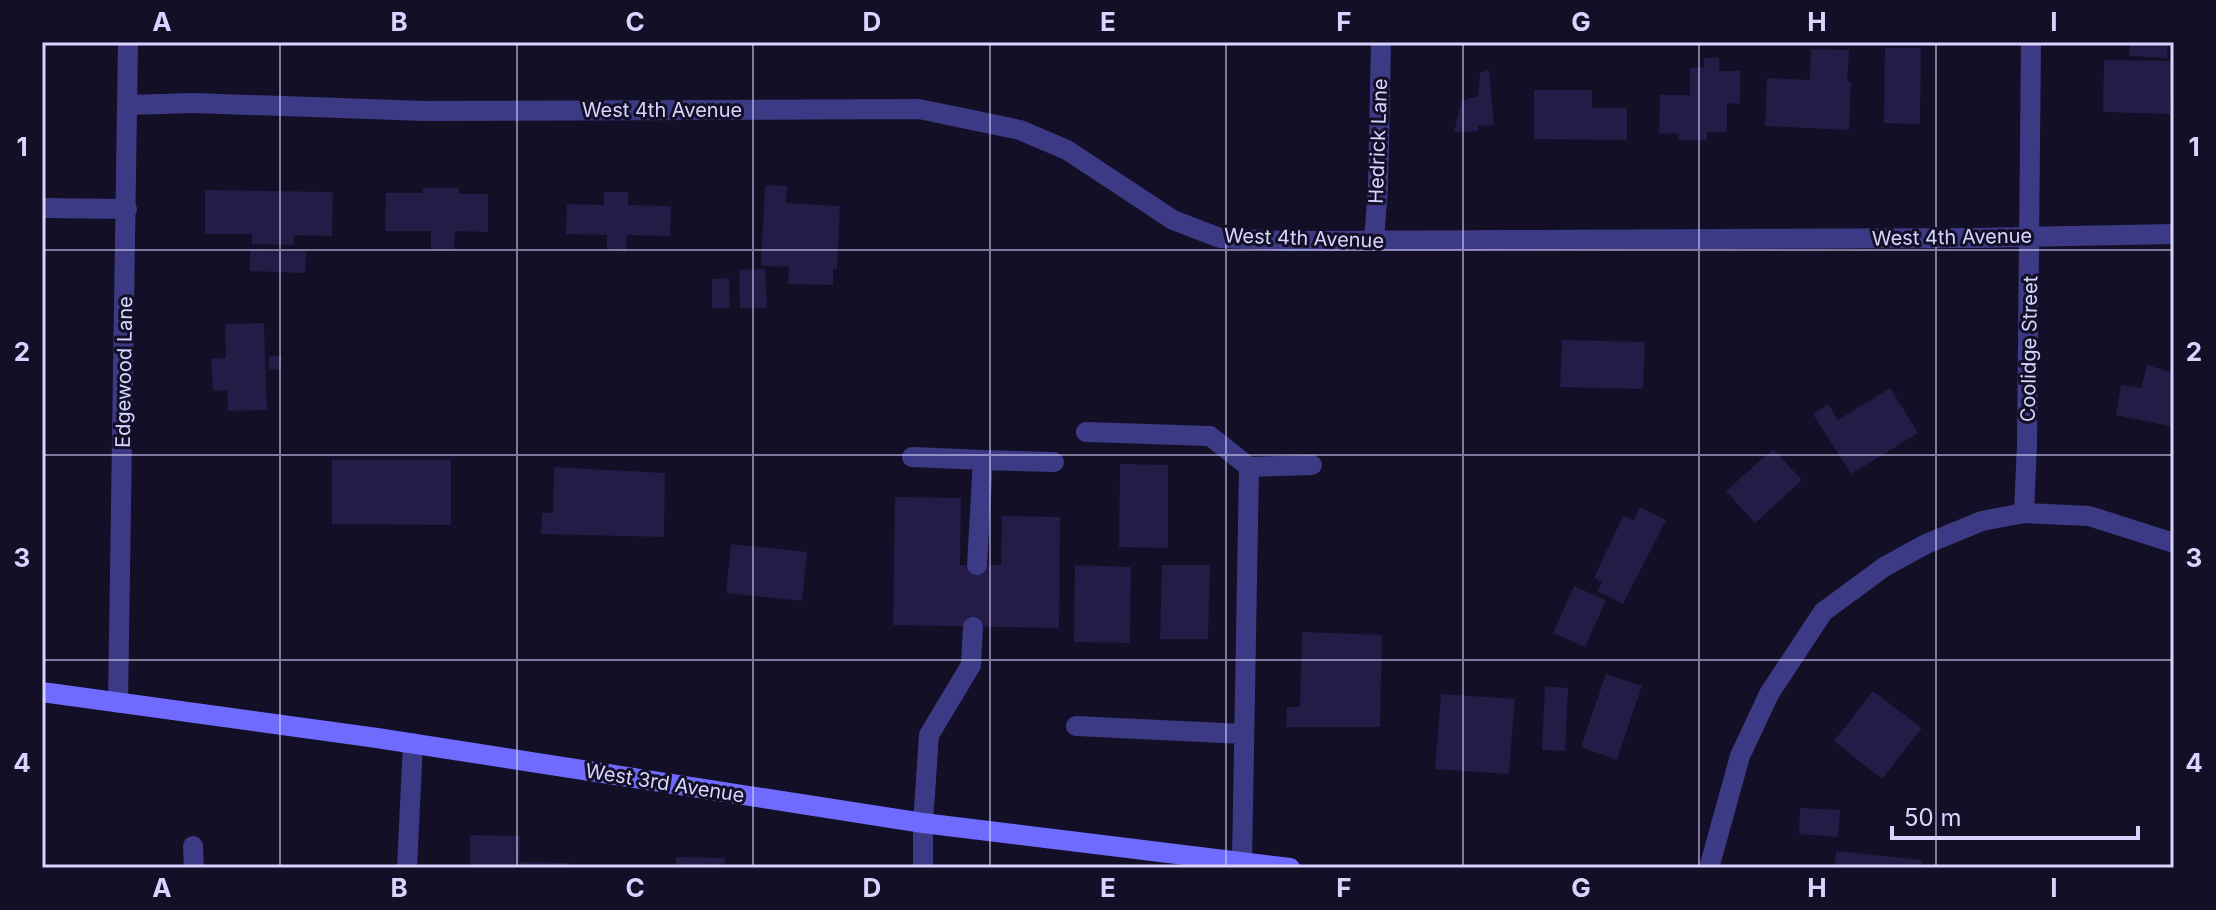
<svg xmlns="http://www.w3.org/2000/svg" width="2216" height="910" font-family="Inter,sans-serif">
  <rect width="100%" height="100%" fill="#130f26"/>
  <path fill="#241b47" d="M2130,42H2168L2167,58L2129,56Z
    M1885,48H1921L1920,124L1884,123Z
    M1811,49L1849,50L1847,82H1851L1849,130L1765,126L1767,78L1810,80Z
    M1704,58H1719V71H1740V104L1727,103V132H1707V140H1678L1679,134L1659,133L1660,95H1690V68L1704,67Z
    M2104,60L2171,61L2170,114L2103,112Z
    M1489,70L1494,125L1478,126V131L1454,133L1461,101L1478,96L1480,73Z
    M1534,90H1592V108H1627V140L1534,139Z
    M765,185L787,186L786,203L840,206L837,269H833V285L788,284L789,267L761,266Z
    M423,188H459V194H488V232L455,231L454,249H431V231H385L386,193H423Z
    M205,190L333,192L332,236L294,235V245L252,244V234H205Z
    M604,192H628V205L671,206L670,236L627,235L626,251L607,250V235L566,234L567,204L604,205Z
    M250,250L306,251L305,273L250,271Z
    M765,269L767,308H740L739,270Z
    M729,278L730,308H712V279Z
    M264,323L267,410L228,411L227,390L213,391L211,359L226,358L225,324Z
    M1562,340L1645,342L1643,389L1560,387Z
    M269,356H282L281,370L269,369Z
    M2147,365L2174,373V427L2116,415L2121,385L2141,388Z
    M1890,388L1918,433L1851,474L1813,414L1828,404L1838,420Z
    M1773,449L1802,480L1755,523L1726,491Z
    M332,460H451V525L332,524Z
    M1120,464L1168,465V548L1119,547Z
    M554,467L665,473L664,537L541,534L542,513H553Z
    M895,497L961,498L960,565H1001L1002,516L1060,517L1059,628L893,625Z
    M1640,507L1666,520L1623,604L1597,591L1602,582L1594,578L1623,516L1634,520Z
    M731,544L807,552L802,601L726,593Z
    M1075,565L1131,567L1130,643L1074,642Z
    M1162,565H1210L1208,639H1160Z
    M1574,586L1606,600L1585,647L1553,633Z
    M1302,632L1382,635L1380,727H1286L1287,707H1300Z
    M1606,674L1642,686L1617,760L1581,747Z
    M1545,686L1568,688L1565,751L1542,750Z
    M1873,691L1922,728L1882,779L1834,741Z
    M1441,694L1515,699L1509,774L1435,769Z
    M1800,808L1840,810L1838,837L1799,834Z
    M470,835L520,836L519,862L570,863V868H470Z
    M1836,851L1922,860L1921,868H1834Z
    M676,857L725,858L724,868H675Z"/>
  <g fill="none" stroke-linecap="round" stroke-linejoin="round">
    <path stroke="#3d3a85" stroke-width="20" d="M42,208L127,209
      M1086,432L1210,436L1249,467L1242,861
      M912,457L983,460L977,565
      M983,460L1054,462
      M1249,467L1312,465
      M1076,726L1244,734
      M923,823L929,735L971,665L973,627
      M193,846L194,868
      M407,868L413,743"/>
    <path stroke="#3d3a85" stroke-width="20" d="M128,105L194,103L425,111L919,109L1020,130L1067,150L1173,220L1220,238L1288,241L1974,238L2174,234
      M1374,241L1378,186L1381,42
      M2024,513L2027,444L2031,42
      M118,703L128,42
      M923,823V868
      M1709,868L1740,756L1769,694L1823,612L1884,567L1926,544L1982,521L2024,513L2089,516L2174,543"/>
    <path stroke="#6f6bff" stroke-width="20" d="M42,692L377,738L923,823L1290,868"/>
  </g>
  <path fill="none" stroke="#d9d4ff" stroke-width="2" stroke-opacity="0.55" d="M280,42V868M517,42V868M753,42V868M990,42V868M1226,42V868M1463,42V868M1699,42V868M1936,42V868M42,250H2174M42,455H2174M42,660H2174"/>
  <g text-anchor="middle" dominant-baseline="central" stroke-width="6" stroke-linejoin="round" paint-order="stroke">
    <g font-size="20" fill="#d9d4ff" stroke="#130f26">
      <text x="662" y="110">West 4th Avenue</text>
      <text transform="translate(1378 141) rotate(-88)">Hedrick Lane</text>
      <text transform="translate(1952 237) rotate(-1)">West 4th Avenue</text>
      <text transform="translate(1304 238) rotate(2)">West 4th Avenue</text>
      <text transform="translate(2029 349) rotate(-89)">Coolidge Street</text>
      <text transform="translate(124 372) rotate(-89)">Edgewood Lane</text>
      <text transform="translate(665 783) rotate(9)">West 3rd Avenue</text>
    </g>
  </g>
  <rect width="2216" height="910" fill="none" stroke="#130f26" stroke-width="88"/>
  <path d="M1892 826v12h246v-12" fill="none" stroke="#d9d4ff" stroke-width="4"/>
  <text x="1904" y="826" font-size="24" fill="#d9d4ff" stroke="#130f26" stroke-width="6" paint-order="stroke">50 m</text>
  <rect x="44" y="44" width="2128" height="822" fill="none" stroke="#d9d4ff" stroke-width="3"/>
  <g font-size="26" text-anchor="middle" font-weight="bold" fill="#d9d4ff">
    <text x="162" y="31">A</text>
    <text x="399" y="31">B</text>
    <text x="635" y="31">C</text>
    <text x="872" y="31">D</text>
    <text x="1108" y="31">E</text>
    <text x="1344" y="31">F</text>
    <text x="1581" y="31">G</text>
    <text x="1817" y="31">H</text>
    <text x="2054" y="31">I</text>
    <text x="22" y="156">1</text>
    <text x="2194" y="156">1</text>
    <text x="22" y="361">2</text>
    <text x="2194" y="361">2</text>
    <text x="22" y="567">3</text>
    <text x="2194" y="567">3</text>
    <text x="22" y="772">4</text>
    <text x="2194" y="772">4</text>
    <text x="162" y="897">A</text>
    <text x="399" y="897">B</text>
    <text x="635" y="897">C</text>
    <text x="872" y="897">D</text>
    <text x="1108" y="897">E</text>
    <text x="1344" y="897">F</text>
    <text x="1581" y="897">G</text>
    <text x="1817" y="897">H</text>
    <text x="2054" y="897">I</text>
  </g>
</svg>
